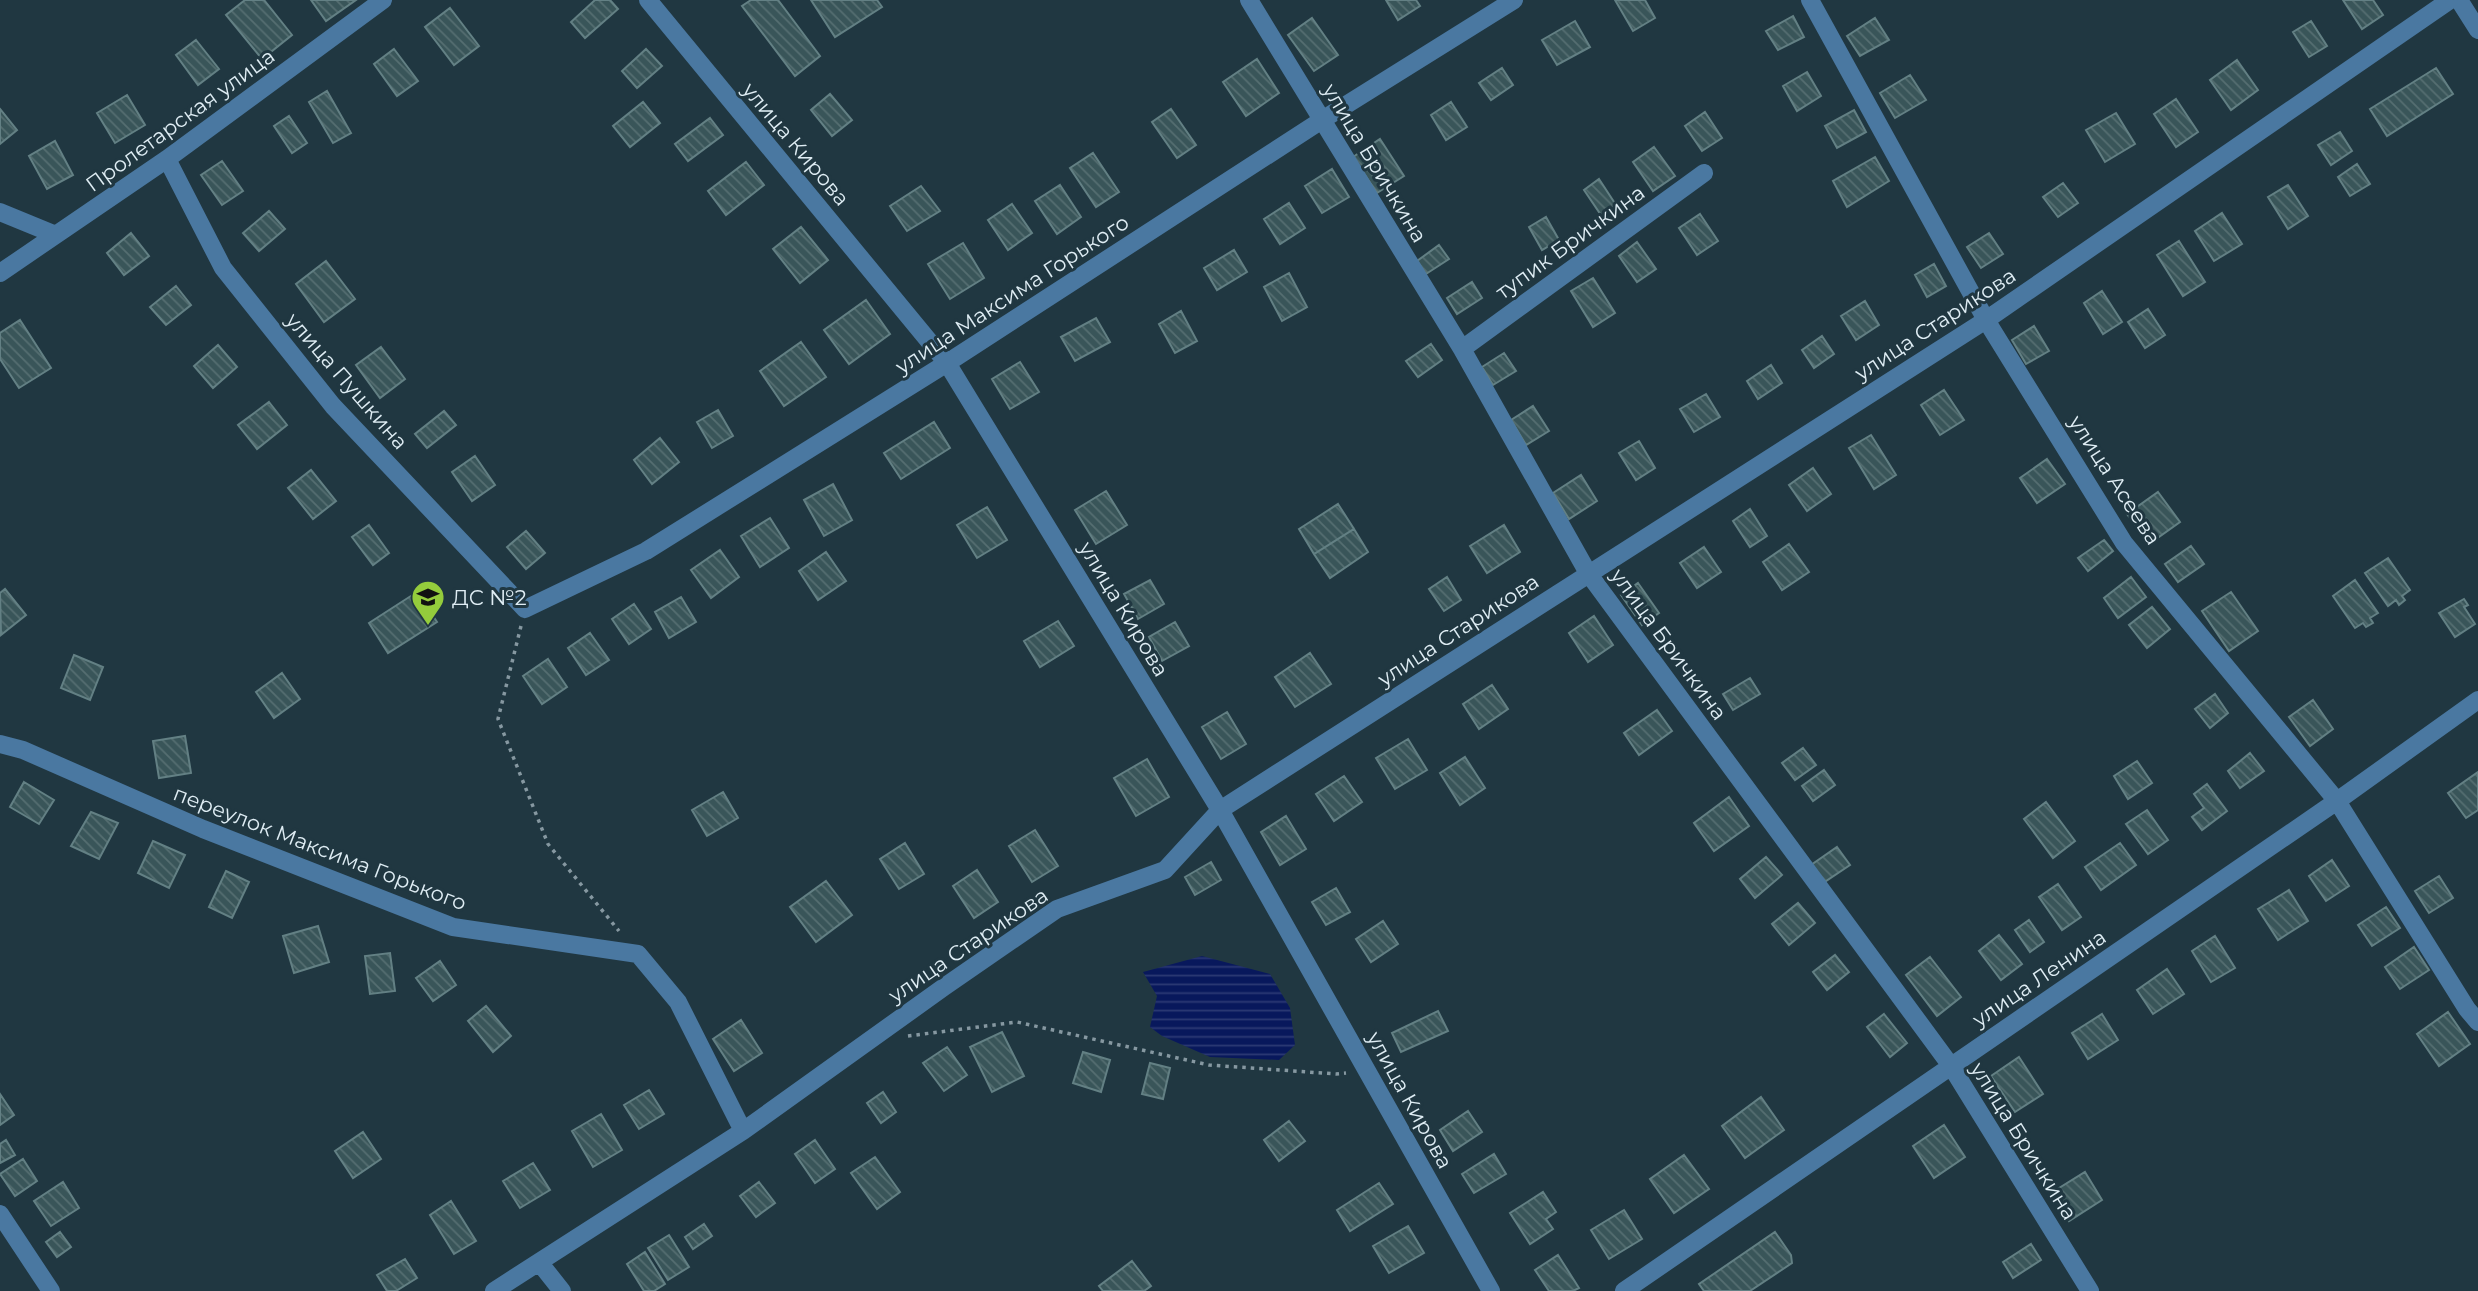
<svg xmlns="http://www.w3.org/2000/svg" width="2478" height="1291" font-family="Montserrat,sans-serif">
  <defs>
    <pattern id="water-rules" width="6" height="5" patternUnits="userSpaceOnUse" patternTransform="scale(1.75)"><rect width="6" height="5" fill="#08185c"/><path d="M0 2.5h6" fill="none" stroke="#2c3a74"/></pattern>
    <pattern id="building-back-hatch" width="6" height="6" patternUnits="userSpaceOnUse" patternTransform="scale(1.75)"><rect width="6" height="6" fill="#395559"/><path d="M-1 5l2 2M0 0l6 6M5-1l2 2" fill="none" stroke="#556e71"/></pattern>
  </defs>
  <rect width="100%" height="100%" fill="#203741"/>
  <path fill="url(#water-rules)" d="M1202,956L1270,974L1290,1008L1295,1045L1279,1060L1210,1057L1162,1036L1150,1027L1157,996L1143,972Z"/>
  <path fill="url(#building-back-hatch)" stroke="#638084" stroke-width="2" d="M245,0H264L292,35L262,59L226,15Z
    M311,0H356L326,21Z
    M595,0H610L618,9L585,38L571,22Z
    M751,0H778L820,56L795,76L742,6Z
    M811,0H877L882,7L835,37Z
    M1386,0H1416L1420,6L1398,20Z
    M1615,0H1645L1655,18L1633,31Z
    M2343,0H2373L2383,15L2362,29Z
    M450,8L479,46L454,65L425,27Z
    M1793,16L1804,37L1778,50L1766,31Z
    M1312,18L1338,55L1314,71L1288,35Z
    M1875,18L1889,40L1860,56L1847,36Z
    M1575,21L1590,47L1557,65L1542,40Z
    M2311,21L2327,46L2309,57L2293,32Z
    M196,40L219,69L198,85L176,55Z
    M394,49L418,81L397,96L374,64Z
    M646,49L662,66L637,88L622,71Z
    M1257,59L1279,93L1246,116L1223,82Z
    M2237,60L2258,90L2231,110L2210,80Z
    M1502,68L1513,85L1491,100L1479,83Z
    M2436,68L2453,94L2387,136L2370,109Z
    M1807,72L1821,96L1797,111L1783,86Z
    M1910,75L1926,100L1895,118L1880,93Z
    M327,91L351,133L333,143L309,102Z
    M830,94L852,120L832,136L811,110Z
    M127,95L145,125L115,143L97,113Z
    M2176,99L2198,132L2176,147L2154,114Z
    M643,102L660,123L630,147L613,126Z
    M1451,102L1467,127L1446,140L1431,115Z
    M0,109L17,130L0,144Z
    M1171,109L1196,145L1177,158L1152,122Z
    M1854,110L1866,132L1837,148L1825,126Z
    M1705,112L1722,138L1702,151L1685,126Z
    M2116,113L2135,144L2105,162L2086,130Z
    M289,116L307,143L292,153L274,126Z
    M710,118L723,135L688,161L675,144Z
    M2340,132L2352,151L2331,165L2318,145Z
    M1380,139L1404,176L1377,193L1353,157Z
    M55,141L73,175L47,189L29,156Z
    M1654,147L1675,176L1653,191L1633,162Z
    M1093,153L1119,192L1096,207L1070,168Z
    M1875,157L1889,181L1847,207L1833,181Z
    M222,161L243,191L222,205L201,175Z
    M746,162L764,185L726,215L708,191Z
    M2357,164L2370,184L2350,196L2338,177Z
    M1332,169L1349,197L1322,213L1305,186Z
    M1599,179L1616,205L1601,215L1584,190Z
    M2063,183L2078,203L2058,217L2043,197Z
    M1060,185L1081,217L1057,234L1035,201Z
    M2288,185L2308,216L2288,229L2268,197Z
    M921,186L940,211L907,231L890,206Z
    M1289,203L1305,228L1280,244L1264,219Z
    M1012,204L1032,233L1008,250L988,220Z
    M269,211L285,229L259,251L243,233Z
    M2222,213L2242,244L2214,261L2195,231Z
    M1700,214L1718,241L1697,255L1679,228Z
    M1546,217L1559,240L1542,250L1529,227Z
    M801,227L828,260L800,283L773,249Z
    M131,233L149,256L124,275L107,253Z
    M1989,233L2003,254L1981,268L1967,247Z
    M2179,241L2205,282L2183,296L2157,255Z
    M1637,242L1656,269L1637,282L1619,256Z
    M963,243L984,278L950,299L928,264Z
    M1439,245L1449,259L1426,274L1417,261Z
    M1234,250L1247,272L1217,290L1204,268Z
    M326,261L355,299L324,322L296,284Z
    M1934,264L1946,286L1927,297L1915,275Z
    M1289,273L1307,307L1282,321L1264,287Z
    M1593,278L1615,313L1593,327L1571,291Z
    M1472,282L1482,298L1457,314L1447,298Z
    M176,286L191,305L166,325L150,307Z
    M2102,291L2122,322L2103,334L2084,303Z
    M866,300L890,334L849,364L824,330Z
    M1865,301L1879,325L1856,340L1841,316Z
    M2148,309L2165,335L2145,348L2128,322Z
    M1181,311L1197,341L1175,353L1159,324Z
    M1096,318L1110,342L1075,361L1061,337Z
    M20,320L51,368L19,388L0,359V333Z
    M2034,326L2049,351L2026,364L2012,340Z
    M1822,336L1834,354L1814,368L1802,350Z
    M801,342L826,377L784,406L760,371Z
    M1431,344L1442,360L1418,377L1406,361Z
    M218,345L237,367L213,388L194,366Z
    M381,347L405,379L380,398L356,365Z
    M1504,353L1516,371L1493,385L1482,367Z
    M1020,362L1039,392L1010,409L992,379Z
    M1771,365L1782,383L1758,399L1747,381Z
    M1944,390L1964,420L1940,435L1921,405Z
    M1706,394L1720,417L1694,432L1680,409Z
    M269,402L287,425L257,449L238,425Z
    M1533,406L1549,431L1526,445L1511,420Z
    M718,410L733,436L712,448L697,422Z
    M444,411L456,425L427,448L415,434Z
    M934,422L950,448L901,479L884,453Z
    M1871,435L1896,475L1874,489L1849,448Z
    M660,438L679,462L652,484L634,460Z
    M1639,441L1655,468L1636,480L1619,453Z
    M475,456L495,485L472,501L452,472Z
    M2047,459L2065,484L2037,503L2020,478Z
    M1813,468L1831,494L1807,511L1789,485Z
    M311,470L336,501L313,519L288,488Z
    M1581,475L1597,501L1569,519L1553,493Z
    M833,484L852,520L824,536L804,500Z
    M1106,491L1127,525L1096,544L1075,510Z
    M2158,492L2180,522L2149,544L2127,514Z
    M1338,504L1354,529L1314,554L1299,529Z
    M987,507L1007,540L977,558L957,525Z
    M1750,509L1767,536L1750,547L1733,521Z
    M770,518L789,548L760,567L741,536Z
    M369,525L389,553L373,565L352,537Z
    M1504,525L1520,552L1487,573L1470,546Z
    M1354,529L1368,552L1330,578L1314,554Z
    M526,531L545,553L526,569L507,547Z
    M2104,540L2113,551L2088,571L2078,558Z
    M1789,544L1809,572L1782,590L1763,562Z
    M2191,546L2204,564L2178,582L2165,564Z
    M1704,547L1721,572L1697,588L1680,563Z
    M720,550L739,577L711,598L691,570Z
    M826,552L846,581L818,600L799,571Z
    M2388,558L2410,590L2402,596L2405,600L2399,605L2396,600L2388,606L2365,573Z
    M1447,577L1461,600L1444,611L1429,589Z
    M2131,577L2146,597L2118,618L2104,598Z
    M1150,580L1164,604L1138,619L1124,594Z
    M2355,580L2378,613L2370,618L2373,623L2366,627L2363,623L2355,628L2333,596Z
    M1638,583L1659,613L1642,625L1621,595Z
    M5,589L26,615L1,635L0,593Z
    M417,592L437,622L388,653L369,623Z
    M2231,592L2258,631L2229,651L2202,611Z
    M681,597L696,622L669,638L655,612Z
    M2464,599L2468,605L2464,607L2475,624L2455,637L2439,613Z
    M634,604L651,629L629,644L612,619Z
    M2152,607L2170,629L2147,648L2129,625Z
    M1594,616L1613,645L1588,662L1569,633Z
    M1058,621L1074,646L1040,667L1024,641Z
    M1175,622L1189,646L1162,661L1149,637Z
    M590,633L609,660L586,675L568,648Z
    M1310,653L1331,684L1295,707L1275,677Z
    M74,655L103,667L90,700L61,688Z
    M548,659L567,687L542,704L523,676Z
    M282,673L300,699L274,718L256,692Z
    M1750,678L1760,694L1733,710L1723,694Z
    M1492,685L1508,709L1479,729L1463,704Z
    M2215,694L2228,713L2210,728L2195,709Z
    M2313,700L2333,729L2310,746L2289,717Z
    M1657,710L1672,731L1639,755L1624,733Z
    M1227,712L1246,744L1221,759L1202,727Z
    M185,736L191,773L159,778L153,741Z
    M1408,739L1427,770L1395,789L1376,758Z
    M1803,748L1816,765L1795,780L1782,763Z
    M2250,753L2264,771L2240,788L2228,771Z
    M1465,757L1485,788L1460,805L1440,773Z
    M1147,759L1169,797L1136,816L1114,778Z
    M2137,761L2152,783L2128,799L2114,776Z
    M1824,770L1835,785L1813,801L1802,786Z
    M2478,772V810L2466,818L2448,793Z
    M1344,776L1362,802L1334,821L1316,794Z
    M24,782L54,800L39,824L10,807Z
    M2207,784L2227,811L2202,830L2192,817L2204,808L2194,794Z
    M723,792L738,818L707,836L692,810Z
    M1729,797L1749,826L1714,851L1694,823Z
    M2046,802L2075,841L2053,858L2024,819Z
    M2147,810L2168,840L2148,854L2126,824Z
    M91,812L118,823L99,859L71,846Z
    M1286,816L1306,849L1280,865L1261,832Z
    M1035,830L1058,866L1032,882L1009,846Z
    M153,841L185,855L169,888L138,873Z
    M905,843L924,874L899,889L880,859Z
    M2120,843L2136,865L2101,890L2085,867Z
    M1837,847L1850,865L1823,883L1811,865Z
    M1766,857L1782,875L1755,898L1740,879Z
    M2332,860L2349,886L2326,901L2309,876Z
    M1211,862L1221,880L1195,895L1185,877Z
    M977,870L998,902L974,918L953,886Z
    M226,871L249,882L232,918L209,907Z
    M2439,876L2453,898L2429,913L2415,891Z
    M826,881L852,915L816,942L790,907Z
    M2058,884L2081,917L2062,930L2039,897Z
    M1336,888L1350,912L1326,925L1312,902Z
    M2289,890L2308,921L2278,940L2258,909Z
    M1798,903L1815,923L1789,945L1772,924Z
    M2386,907L2400,928L2372,946L2358,925Z
    M2029,920L2044,942L2030,952L2015,930Z
    M1383,921L1398,944L1371,962L1356,939Z
    M318,926L329,962L294,973L283,936Z
    M1999,935L2022,964L2001,980L1979,951Z
    M2215,936L2235,968L2211,982L2192,951Z
    M2414,947L2429,970L2400,989L2385,967Z
    M390,953L395,991L370,994L365,956Z
    M1835,955L1849,972L1827,990L1813,972Z
    M1930,957L1961,997L1937,1016L1906,975Z
    M440,961L456,985L433,1001L416,978Z
    M2167,969L2184,994L2153,1014L2137,990Z
    M486,1006L511,1036L493,1052L468,1021Z
    M1438,1011L1448,1031L1401,1052L1392,1033Z
    M2448,1012L2470,1044L2439,1066L2417,1034Z
    M1884,1014L1907,1043L1890,1057L1867,1027Z
    M2102,1014L2118,1040L2088,1059L2072,1033Z
    M741,1020L762,1053L734,1071L713,1039Z
    M1002,1032L1024,1076L992,1092L970,1047Z
    M947,1047L967,1075L944,1091L923,1063Z
    M1083,1052L1110,1060L1101,1092L1073,1083Z
    M2019,1057L2043,1094L2015,1112L1991,1076Z
    M1150,1063L1170,1068L1163,1099L1142,1094Z
    M649,1090L664,1114L639,1129L624,1105Z
    M883,1092L896,1112L881,1123L867,1103Z
    M0,1094L14,1115L0,1125Z
    M1761,1097L1784,1130L1745,1158L1722,1126Z
    M1468,1111L1482,1132L1453,1151L1440,1130Z
    M601,1114L622,1150L593,1167L572,1131Z
    M1289,1121L1305,1141L1279,1161L1264,1140Z
    M1944,1125L1965,1157L1934,1178L1913,1146Z
    M363,1132L381,1159L353,1178L335,1151Z
    M6,1140L15,1155L0,1163V1144Z
    M815,1140L835,1169L815,1183L795,1154Z
    M1494,1154L1506,1174L1474,1193L1462,1174Z
    M1684,1155L1709,1189L1674,1213L1650,1179Z
    M875,1157L900,1192L877,1209L851,1173Z
    M23,1159L37,1181L15,1196L0,1174Z
    M533,1163L550,1190L520,1208L503,1181Z
    M2085,1172L2102,1200L2069,1221L2051,1193Z
    M63,1182L79,1208L51,1226L34,1201Z
    M759,1182L775,1203L756,1217L740,1196Z
    M1379,1183L1393,1204L1350,1231L1337,1210Z
    M1543,1192L1556,1212L1546,1219L1553,1229L1530,1244L1510,1213Z
    M451,1201L476,1241L454,1254L430,1215Z
    M1624,1210L1642,1239L1609,1259L1591,1230Z
    M704,1224L712,1236L693,1249L685,1237Z
    M1408,1226L1424,1253L1389,1273L1373,1246Z
    M60,1232L71,1247L57,1257L46,1242Z
    M1775,1232L1791,1255L1792,1263L1750,1291H1704L1699,1284Z
    M669,1235L689,1267L668,1280L648,1248Z
    M2031,1244L2041,1260L2013,1278L2003,1262Z
    M645,1252L665,1284L654,1291H644L627,1264Z
    M1558,1255L1579,1288L1573,1291H1549L1535,1270Z
    M405,1259L417,1278L396,1291H387L377,1275Z
    M1132,1261L1151,1286L1144,1291H1103L1099,1286Z"/>
  <g fill="none" stroke-linecap="round" stroke-linejoin="round">
    <path stroke="#8698a1" stroke-width="3.5" stroke-dasharray="3.5 5" stroke-linecap="butt" d="M521,626L498,719L548,844L619,931
      M908,1036L1017,1022L1209,1065L1336,1074L1346,1073"/>
    <path stroke="#4a78a1" stroke-width="18" d="M648,0L947,363L1220,810L1491,1291
      M1249,0L1462,349L1588,573L1951,1066L2090,1291
      M1810,0L1986,320L2124,543L2337,801L2467,1009L2478,1022
      M2459,0L2478,30
      M167,159L223,268L333,406L525,609L646,551L947,363L1322,120L1514,0
      M0,212L56,235
      M0,273L167,159L383,0
      M1462,349L1704,173
      M0,744L23,750L203,829L453,927L638,954L678,1002L743,1131
      M0,1214L51,1291
      M539,1262L562,1291
      M494,1291L743,1131L944,987L1057,909L1165,870L1220,810L1986,320L2450,0
      M1624,1291L2337,801L2478,700"/>
  </g>
  <defs>
    <symbol id="school-pin" viewBox="-11 -11 22 30"><path d="M0 17L-7.5 6A9.5 9.5 0 1 1 7.5 6Z" fill="#94cc3c" stroke="#203741"/><path d="M0-5L7-2L0 1L-7-2ZM-4 1L0 2.5L4 1V4Q0 6-4 4Z" fill="#111"/></symbol>
  </defs>
  <g fill-rule="evenodd">
    <use href="#school-pin" x="409" y="578" width="38" height="52"/>
  </g>
  <g text-anchor="middle" dominant-baseline="central" stroke-width="6" stroke-linejoin="round" paint-order="stroke">
    <g font-size="21" fill="#dfedf4" stroke="#203741">
      <text transform="translate(180 120) rotate(-36)">Пролетарская улица</text>
      <text transform="translate(796 144) rotate(50)">улица Кирова</text>
      <text transform="translate(1375 163) rotate(59)">улица Бричкина</text>
      <text transform="translate(1570 242) rotate(-36)">тупик Бричкина</text>
      <text transform="translate(1012 294) rotate(-33)">улица Максима Горького</text>
      <text transform="translate(1935 324) rotate(-33)">улица Старикова</text>
      <text transform="translate(347 381) rotate(49)">улица Пушкина</text>
      <text transform="translate(2115 480) rotate(57)">улица Асеева</text>
      <text transform="translate(1124 609) rotate(59)">улица Кирова</text>
      <text transform="translate(1458 630) rotate(-33)">улица Старикова</text>
      <text transform="translate(1669 644) rotate(54)">улица Бричкина</text>
      <text transform="translate(320 848) rotate(21)">переулок Максима Горького</text>
      <text transform="translate(968 945) rotate(-34)">улица Старикова</text>
      <text transform="translate(2039 978) rotate(-34)">улица Ленина</text>
      <text transform="translate(1410 1100) rotate(61)">улица Кирова</text>
      <text transform="translate(2024 1141) rotate(58)">улица Бричкина</text>
    </g>
    <g font-size="21" fill="#dfedf4" stroke="#203741" text-anchor="start">
      <text x="452" y="597">ДС №2</text>
    </g>
  </g>
</svg>
